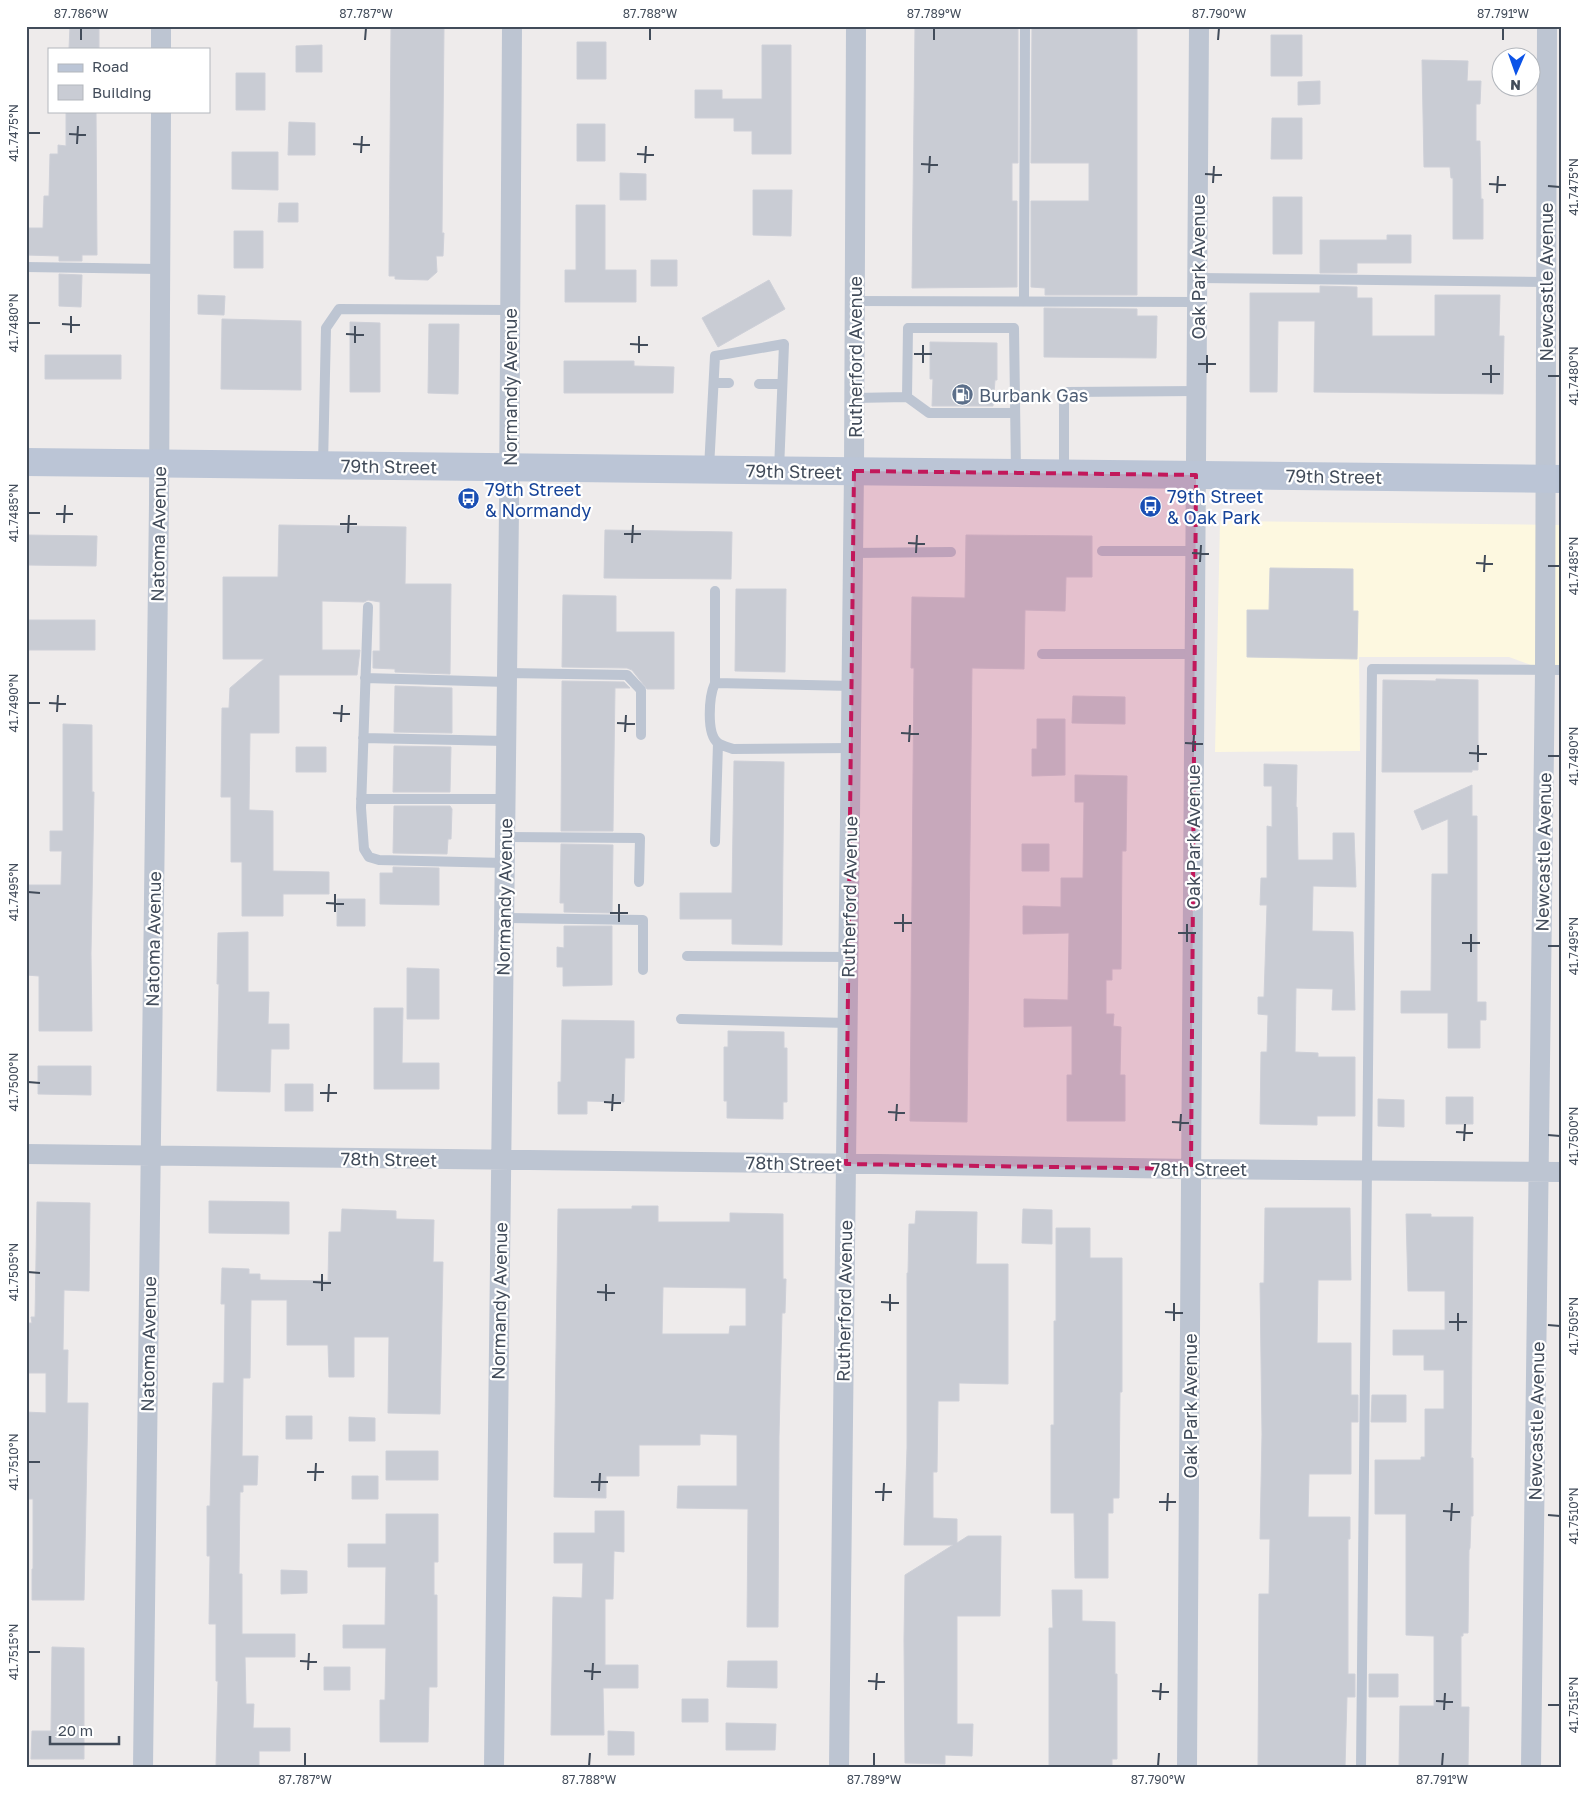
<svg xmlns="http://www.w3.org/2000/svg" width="1588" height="1793" font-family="'Golos Text',sans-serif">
  <rect width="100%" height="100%" fill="#eeebeb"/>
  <path fill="#fdf8e0" d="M1220,521L1562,525V670H1545L1509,657H1359L1360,751L1215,752Z"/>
  <path fill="#c9ccd4" stroke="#ced0d8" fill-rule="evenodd" d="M70,26H99V49H69Z
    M391,26H444L442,233H444L443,256H436L437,272L428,280L395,279V276H389Z
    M915,26H1018V163H1012V201H1017V287L912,288Z
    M1032,26H1137V295H1045V288L1031,287V201H1089V163H1031Z
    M1271,35H1302V76H1271Z
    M577,42H606V79H577Z
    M322,45V72H296V46Z
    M762,45H791V154H752V131H734V118H695V90H722V99H762Z
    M1422,60L1468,61L1467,81H1481L1480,104H1476V141H1480L1481,199H1483V239H1453V178H1451L1450,167H1424Z
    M236,73H265V110H236Z
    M1320,81V104L1298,105V82Z
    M66,111H96L97,255H82V261H59V256L26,255V228H43L44,196H49L50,154H58V145L66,146Z
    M1272,118H1302V159H1271Z
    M289,122L315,123V155H288Z
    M577,124H605V161H577Z
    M232,152H278V190L232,189Z
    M620,173L646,174V200H620Z
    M753,190H792L791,236L753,235Z
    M1273,197H1302V254H1273Z
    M279,203H298V222H278Z
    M576,205H605V270H636V302H565V270H576Z
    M234,231H263V268H234Z
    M1387,235H1411V263H1357V273H1320V240H1387Z
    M651,260H677V286H651Z
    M59,274L82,275L81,307L59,306Z
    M769,280L785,309L718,347L702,318Z
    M1320,286L1357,287V298H1372V336H1435V295H1500L1499,336H1504L1503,394L1314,392L1315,321H1278L1277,392H1250V293H1320Z
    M198,295L225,296L224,315L198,314Z
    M1044,308L1137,309V316H1157L1156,358L1044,357Z
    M222,319L301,321V390L221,389Z
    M350,322L380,323V392H350Z
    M429,324H459L458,394L428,393Z
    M930,342L997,343V380H995L993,406H932L933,379H930Z
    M45,355H121V379H45Z
    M564,361H634V366L674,367L673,393H564Z
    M279,525L406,527L405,584H451L450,674L395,672V669L373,668V651H380V602L368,600L364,602L322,601V650H360L357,675H279V733H250L249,810L273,811V871L329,872V894H283V916H242V862H231V797H221L222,708H229L230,688L264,659H223V577H278Z
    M605,530L732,532L731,579L604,578Z
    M26,535L97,536L96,566L26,565Z
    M966,535L1092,536V577H1066L1065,611L1025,610L1024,669L972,668L967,1122L910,1121L914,668H911L912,597L965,598Z
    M1270,568L1353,569V611H1358L1357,659L1247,657V610H1269Z
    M736,589H786L785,672L735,671Z
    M563,595L616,596V632H674V689H647L632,670L627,668L562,667Z
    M26,620H95V650H26Z
    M1436,679L1478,680V770H1472V772H1382L1383,680L1436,681Z
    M562,681L624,682L630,688H615L613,831H561Z
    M395,686L452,688V733L394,732Z
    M1073,696L1125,697V724L1072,723Z
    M1037,719H1065V775L1032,776V749H1037Z
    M63,724L92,725V792H94L91,953L92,1031H39V976L26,975V885H61L62,851H50V831H63Z
    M394,746L451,747L450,792H393Z
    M296,747H326V772H296Z
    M734,761L784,762L782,945L732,944V919H680V893H732Z
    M1264,764L1297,765L1296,807H1297L1298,860H1333V833H1354L1356,887L1313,886L1312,931L1353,932L1355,1010H1332L1333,989L1296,988L1295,1052L1318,1053V1057H1355V1116H1317V1125L1260,1124L1261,1052H1267L1268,1015L1258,1014V997H1264L1267,905H1260L1261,878H1267V826L1272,827V786H1264Z
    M1075,775L1127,776L1126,851H1122L1121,969H1112V980H1106V1014H1114L1113,1026L1121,1027L1120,1075H1125V1121H1067V1075H1072V1026L1024,1027V999L1068,1000L1069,933L1023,934V906L1061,907V878H1083L1084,802H1075Z
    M1472,785V816H1477V1002H1486V1020H1480V1048H1448V1013H1401V991H1431L1432,874H1448V819L1422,830L1414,811Z
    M394,806H450L452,809L451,839H448L447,854L393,853Z
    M561,844L613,845L612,913L564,912V903H560Z
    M1022,844H1049V871H1022Z
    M393,867L439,868V905L380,904V873H393Z
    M337,899H365V926H337Z
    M564,926H612V985L563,986V967H557V947L564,948Z
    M248,932V992H269L268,1024H289V1049H271L270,1092L217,1091L219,984H217L218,933Z
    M407,968L439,969V1019H407Z
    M374,1008H403L402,1063H439V1089H374Z
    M562,1020L634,1021V1058H625L624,1102L587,1101V1114H558V1082H561Z
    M728,1031L784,1032V1048H787V1102H783V1119L727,1118V1101H724V1047H728Z
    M38,1066H91V1095L38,1094Z
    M285,1084H313V1111H285Z
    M1446,1097H1473V1124H1446Z
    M1378,1099L1404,1100V1127L1378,1126Z
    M209,1201L289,1202V1234L209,1233Z
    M37,1202L90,1203L89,1291L64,1290L63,1350H68L67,1403H88L84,1600H32V1569H33V1499H26V1412L46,1413V1373H26V1323H32L31,1317H35Z
    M632,1206H658V1222H730V1213L783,1214V1279H786L785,1313H782L779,1436L778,1627H747L748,1509L677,1508L678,1486H737V1435L700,1434V1445H639V1476H606V1498L554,1497L558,1209H632ZM663,1287L746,1288V1326H730L729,1334H662Z
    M1265,1208H1350L1351,1280H1318L1317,1343H1351V1395H1358V1422H1351V1474H1309L1308,1517H1350V1539H1348V1674H1355V1697H1347L1345,1767H1258L1259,1594H1269L1270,1539H1260L1262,1434L1260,1283H1264Z
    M342,1209L396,1211V1219L434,1220L433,1262H443L440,1414L388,1413L389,1337H354V1377H329L328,1345H287V1300H251L250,1378H243L242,1456H258L257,1485H243V1492H240L239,1574H242V1634H295V1657H245L246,1704H254L253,1728H290V1751H259V1767H216L218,1681H216V1624H209L210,1556H207V1506H210L213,1383H224L225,1304H221L222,1268L249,1269V1274H260V1280L328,1281L329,1232H341Z
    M1023,1209L1052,1210V1244L1022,1243Z
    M916,1211L977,1212L976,1264H1008V1384L959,1383V1401H938L937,1472H933V1518L957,1519V1543L968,1536H1001L1000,1616H957V1724H973L972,1756L945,1755V1764L905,1763L904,1640L905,1575L953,1545H904L907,1448V1273H908L909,1224H915Z
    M1406,1214H1431V1217H1473L1471,1458H1473V1516H1471L1470,1548L1469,1550L1468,1633H1463V1636H1461V1707H1469L1468,1767H1399L1400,1706H1434V1636L1406,1635V1514H1375V1460H1421V1457H1425V1409H1444V1370H1424V1355H1393V1330H1445V1291H1408Z
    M1056,1228H1090V1258H1122V1392H1120L1119,1498H1113V1513H1108V1578H1075L1074,1513H1051V1425H1054V1321H1056Z
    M1372,1395H1406V1422H1371Z
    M286,1416H312V1439H286Z
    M349,1417L375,1418V1441H349Z
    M386,1451H438V1480H386Z
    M352,1476H378V1499H352Z
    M595,1511H624V1552L614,1551L613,1599H605V1665H638V1688H603L604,1735H551L553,1597L582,1598L583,1563H554V1533H595Z
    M386,1514H438V1562H434V1595H437V1687H429L428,1742H380V1700H385L386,1648H343V1625H385L386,1567H348V1544H386Z
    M281,1570L307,1571V1593L281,1594Z
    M1052,1590H1082V1621L1115,1622V1674H1117V1759H1112V1767H1049V1628H1053Z
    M52,1647L84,1648V1759H31L32,1731H51Z
    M728,1661H777V1688L727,1687Z
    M324,1667H350V1690H324Z
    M1369,1674H1398V1697H1369Z
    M682,1699H708V1722H682Z
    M726,1723L776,1724L775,1750H726Z
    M608,1731L634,1732V1755H608Z"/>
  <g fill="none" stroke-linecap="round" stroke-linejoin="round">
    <path stroke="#bdc5d2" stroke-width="10" d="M26,267L160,269
      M1198,278L1546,282
      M855,301L1197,302
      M1024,301L1025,26
      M714,383H729
      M759,384H782
      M907,397L929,413H1015
      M854,398L907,397L908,328H1014L1016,472
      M323,465L326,328L339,309L511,310
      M709,468L715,356L784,344L779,470
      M1064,473V395L1067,392L1197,391
      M1102,551H1195
      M854,553L951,552
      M368,607L361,808L364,849L369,857L379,860L505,863
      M1042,654H1195
      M507,673L627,675L641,690V735
      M365,678L507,682
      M715,683V591
      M363,738L506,741
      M851,748L733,749C728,747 722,746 718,743C706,734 709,696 715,683L852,686
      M361,799H506
      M505,837L640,838L639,882
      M715,842L718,743
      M504,918L643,920V970
      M687,956L849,957
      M681,1019L848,1023
      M1361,1767L1372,669L1562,670"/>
    <path stroke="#bdc5d2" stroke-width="20" d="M161,49V26
      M26,1154L878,1164L1191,1169L1562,1172
      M143,1767L159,504L161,111
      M494,1767L509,509L512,26
      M839,1767L854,471L856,26
      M1187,1767L1199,26
      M1531,1767L1545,670L1547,26"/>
    <path stroke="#bbc5d6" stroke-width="28" d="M26,462L1562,479"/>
  </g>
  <path fill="#c2185b" fill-opacity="0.2" stroke="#c2185b" stroke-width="4" stroke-dasharray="10 6" stroke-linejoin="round" d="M854,471L1196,475L1191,1169L846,1164Z"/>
  <path fill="none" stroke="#424c5a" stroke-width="2" d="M81,40V28M365,40L366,28M650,40V28M934,40V28M1218,40L1219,28M1503,40V28M28,133H40M69,134L86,135M77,144L78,126M353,144L370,145M361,153L362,136M637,154L654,155M645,163L646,146M921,164L938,165M929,173L930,156M1205,174L1222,175M1213,183L1214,166M1489,184L1506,185M1548,186L1560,187M1497,193L1498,176M28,323H40M62,324L80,325M71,333V316M346,334L364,335M355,343V326M630,344L648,345M639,353V336M914,354H932M923,363V345M1198,364H1216M1207,373V355M1482,374H1500M1548,376H1560M1491,383V365M28,513H40M56,514H73M64,523L65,505M340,524H357M348,533L349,515M624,534H641M632,543L633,525M908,543L925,544M916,553L917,535M1192,553L1209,554M1200,562L1201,545M1476,563L1493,564M1548,566H1560M1484,572L1485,555M28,703H40M49,703L66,704M57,712L58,695M333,713L350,714M341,722L342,705M617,723L635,724M625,732L626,715M901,733L919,734M909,742L910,725M1185,743L1203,744M1193,752L1194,735M1469,753L1487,754M1548,756H1560M1478,762V745M28,892L40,893M326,903L344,904M335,912V894M610,913H628M619,922V904M894,923H912M903,932V914M1178,933H1196M1187,942V924M1462,943H1480M1548,946H1560M1471,952V934M28,1082L40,1083M320,1093H337M328,1102L329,1084M604,1102L621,1103M612,1111L613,1094M888,1112L905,1113M896,1121L897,1104M1172,1122L1189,1123M1180,1131L1181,1114M1456,1132L1473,1133M1548,1135L1560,1136M1464,1141L1465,1124M28,1272L40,1273M313,1282L331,1283M322,1291V1274M597,1292L615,1293M606,1301V1284M881,1302L899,1303M890,1311V1294M1165,1312L1183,1313M1174,1321V1303M1449,1322H1467M1548,1325L1560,1326M1458,1331V1313M28,1462H40M307,1472H324M315,1481L316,1463M591,1482H608M599,1491L600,1473M875,1492H892M883,1501L884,1483M1159,1502H1176M1167,1511L1168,1493M1443,1511L1460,1512M1548,1515L1560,1516M1451,1521L1452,1503M28,1652H40M300,1661L317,1662M308,1670L309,1653M584,1671L601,1672M592,1680L593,1663M868,1681L885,1682M876,1690L877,1673M1152,1691L1169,1692M1160,1700L1161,1683M1436,1701L1453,1702M1548,1705H1560M1444,1710L1445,1693M305,1766V1753M589,1766L590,1753M874,1766V1753M1158,1766L1159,1753M1442,1766L1443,1753"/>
  <defs>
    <symbol id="fuel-disc" viewBox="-11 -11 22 22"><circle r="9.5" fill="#5c6f8a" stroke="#fff"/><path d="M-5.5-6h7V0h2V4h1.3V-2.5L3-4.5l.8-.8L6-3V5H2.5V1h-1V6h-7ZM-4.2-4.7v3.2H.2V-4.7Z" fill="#fff"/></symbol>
    <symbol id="bus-disc" viewBox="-11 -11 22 22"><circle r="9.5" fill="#1a4fb4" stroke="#fff"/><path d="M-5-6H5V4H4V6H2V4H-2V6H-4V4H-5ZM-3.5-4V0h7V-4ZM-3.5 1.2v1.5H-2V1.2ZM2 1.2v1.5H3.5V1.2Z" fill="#fff"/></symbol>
  </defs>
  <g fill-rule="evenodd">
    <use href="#fuel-disc" x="950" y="382" width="25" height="25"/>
    <use href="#bus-disc" x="456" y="486" width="25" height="25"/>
    <use href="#bus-disc" x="1138" y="494" width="25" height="25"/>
  </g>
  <g text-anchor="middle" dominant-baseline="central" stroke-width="4.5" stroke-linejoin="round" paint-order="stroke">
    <g font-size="18" fill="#424c5a" stroke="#fff">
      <text transform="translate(1198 267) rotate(-90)">Oak Park Avenue</text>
      <text transform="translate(1546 282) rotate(-90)">Newcastle Avenue</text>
      <text transform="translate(855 357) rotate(-90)">Rutherford Avenue</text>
      <text transform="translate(510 387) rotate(-90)">Normandy Avenue</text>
      <text transform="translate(389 466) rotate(1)">79th Street</text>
      <text transform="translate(794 471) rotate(1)">79th Street</text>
      <text transform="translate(1334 476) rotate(1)">79th Street</text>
      <text transform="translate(158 534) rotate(-89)">Natoma Avenue</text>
      <text transform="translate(1193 837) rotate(-90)">Oak Park Avenue</text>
      <text transform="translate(1543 852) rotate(-89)">Newcastle Avenue</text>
      <text transform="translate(504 897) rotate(-89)">Normandy Avenue</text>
      <text transform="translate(849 897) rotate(-89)">Rutherford Avenue</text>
      <text transform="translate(153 939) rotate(-89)">Natoma Avenue</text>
      <text transform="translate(389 1159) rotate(1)">78th Street</text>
      <text transform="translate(794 1163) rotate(1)">78th Street</text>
      <text x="1199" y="1169">78th Street</text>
      <text transform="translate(499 1301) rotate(-89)">Normandy Avenue</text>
      <text transform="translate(844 1301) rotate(-89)">Rutherford Avenue</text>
      <text transform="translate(148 1344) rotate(-89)">Natoma Avenue</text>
      <text transform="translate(1190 1406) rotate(-90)">Oak Park Avenue</text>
      <text transform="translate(1536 1421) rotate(-89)">Newcastle Avenue</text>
    </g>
    <g font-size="18" fill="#4e5e75" stroke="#fff" text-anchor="start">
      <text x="979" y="395">Burbank Gas</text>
    </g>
    <g font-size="18" fill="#164399" stroke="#fff" text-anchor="start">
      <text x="485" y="489">79th Street<tspan x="485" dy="21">&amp; Normandy</tspan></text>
      <text x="1167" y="496">79th Street<tspan x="1167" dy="21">&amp; Oak Park</tspan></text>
    </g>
  </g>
  <rect width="1588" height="1793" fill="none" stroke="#ffffff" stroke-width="55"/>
  <rect x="48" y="48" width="162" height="65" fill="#ffffff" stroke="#b3b7bd"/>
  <rect x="58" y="64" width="25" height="8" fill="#bbc5d6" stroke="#b3b7bd"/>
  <text x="92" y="72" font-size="15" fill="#424c5a">Road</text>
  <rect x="58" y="85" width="25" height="15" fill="#c9ccd4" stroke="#b3b7bd"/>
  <text x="92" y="98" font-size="15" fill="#424c5a">Building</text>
  <g transform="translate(1516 72) rotate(182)"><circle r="24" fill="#ffffff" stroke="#b3b7bd"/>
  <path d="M0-4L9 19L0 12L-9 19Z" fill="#0b53e8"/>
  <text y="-8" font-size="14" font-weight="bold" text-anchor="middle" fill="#424c5a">N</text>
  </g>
  <path d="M50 1736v8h69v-8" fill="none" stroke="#424c5a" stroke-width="2.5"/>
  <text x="58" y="1736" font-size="15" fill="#424c5a" stroke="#ffffff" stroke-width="4" paint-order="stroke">20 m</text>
  <rect x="28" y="28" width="1532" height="1738" fill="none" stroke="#424c5a" stroke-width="2"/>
  <g font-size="12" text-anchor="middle" fill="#424c5a">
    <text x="81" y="18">87.786°W</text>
    <text x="366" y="18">87.787°W</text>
    <text x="650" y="18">87.788°W</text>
    <text x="934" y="18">87.789°W</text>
    <text x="1219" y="18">87.790°W</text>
    <text x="1503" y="18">87.791°W</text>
    <text transform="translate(14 133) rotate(-90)" y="4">41.7475°N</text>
    <text transform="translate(1574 187) rotate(-90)" y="4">41.7475°N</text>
    <text transform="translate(14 323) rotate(-90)" y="4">41.7480°N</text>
    <text transform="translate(1574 376) rotate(-90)" y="4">41.7480°N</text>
    <text transform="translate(14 513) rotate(-90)" y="4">41.7485°N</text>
    <text transform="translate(1574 566) rotate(-90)" y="4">41.7485°N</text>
    <text transform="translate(14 703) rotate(-90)" y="4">41.7490°N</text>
    <text transform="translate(1574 756) rotate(-90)" y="4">41.7490°N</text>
    <text transform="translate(14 892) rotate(-90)" y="4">41.7495°N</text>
    <text transform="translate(1574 946) rotate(-90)" y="4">41.7495°N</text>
    <text transform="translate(14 1082) rotate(-90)" y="4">41.7500°N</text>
    <text transform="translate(1574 1136) rotate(-90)" y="4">41.7500°N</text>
    <text transform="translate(14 1272) rotate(-90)" y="4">41.7505°N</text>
    <text transform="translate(1574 1326) rotate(-90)" y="4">41.7505°N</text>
    <text transform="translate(14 1462) rotate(-90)" y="4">41.7510°N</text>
    <text transform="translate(1574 1516) rotate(-90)" y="4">41.7510°N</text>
    <text transform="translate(14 1652) rotate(-90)" y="4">41.7515°N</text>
    <text transform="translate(1574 1705) rotate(-90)" y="4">41.7515°N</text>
    <text x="305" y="1784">87.787°W</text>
    <text x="589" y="1784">87.788°W</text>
    <text x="874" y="1784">87.789°W</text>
    <text x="1158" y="1784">87.790°W</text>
    <text x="1442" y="1784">87.791°W</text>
  </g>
</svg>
